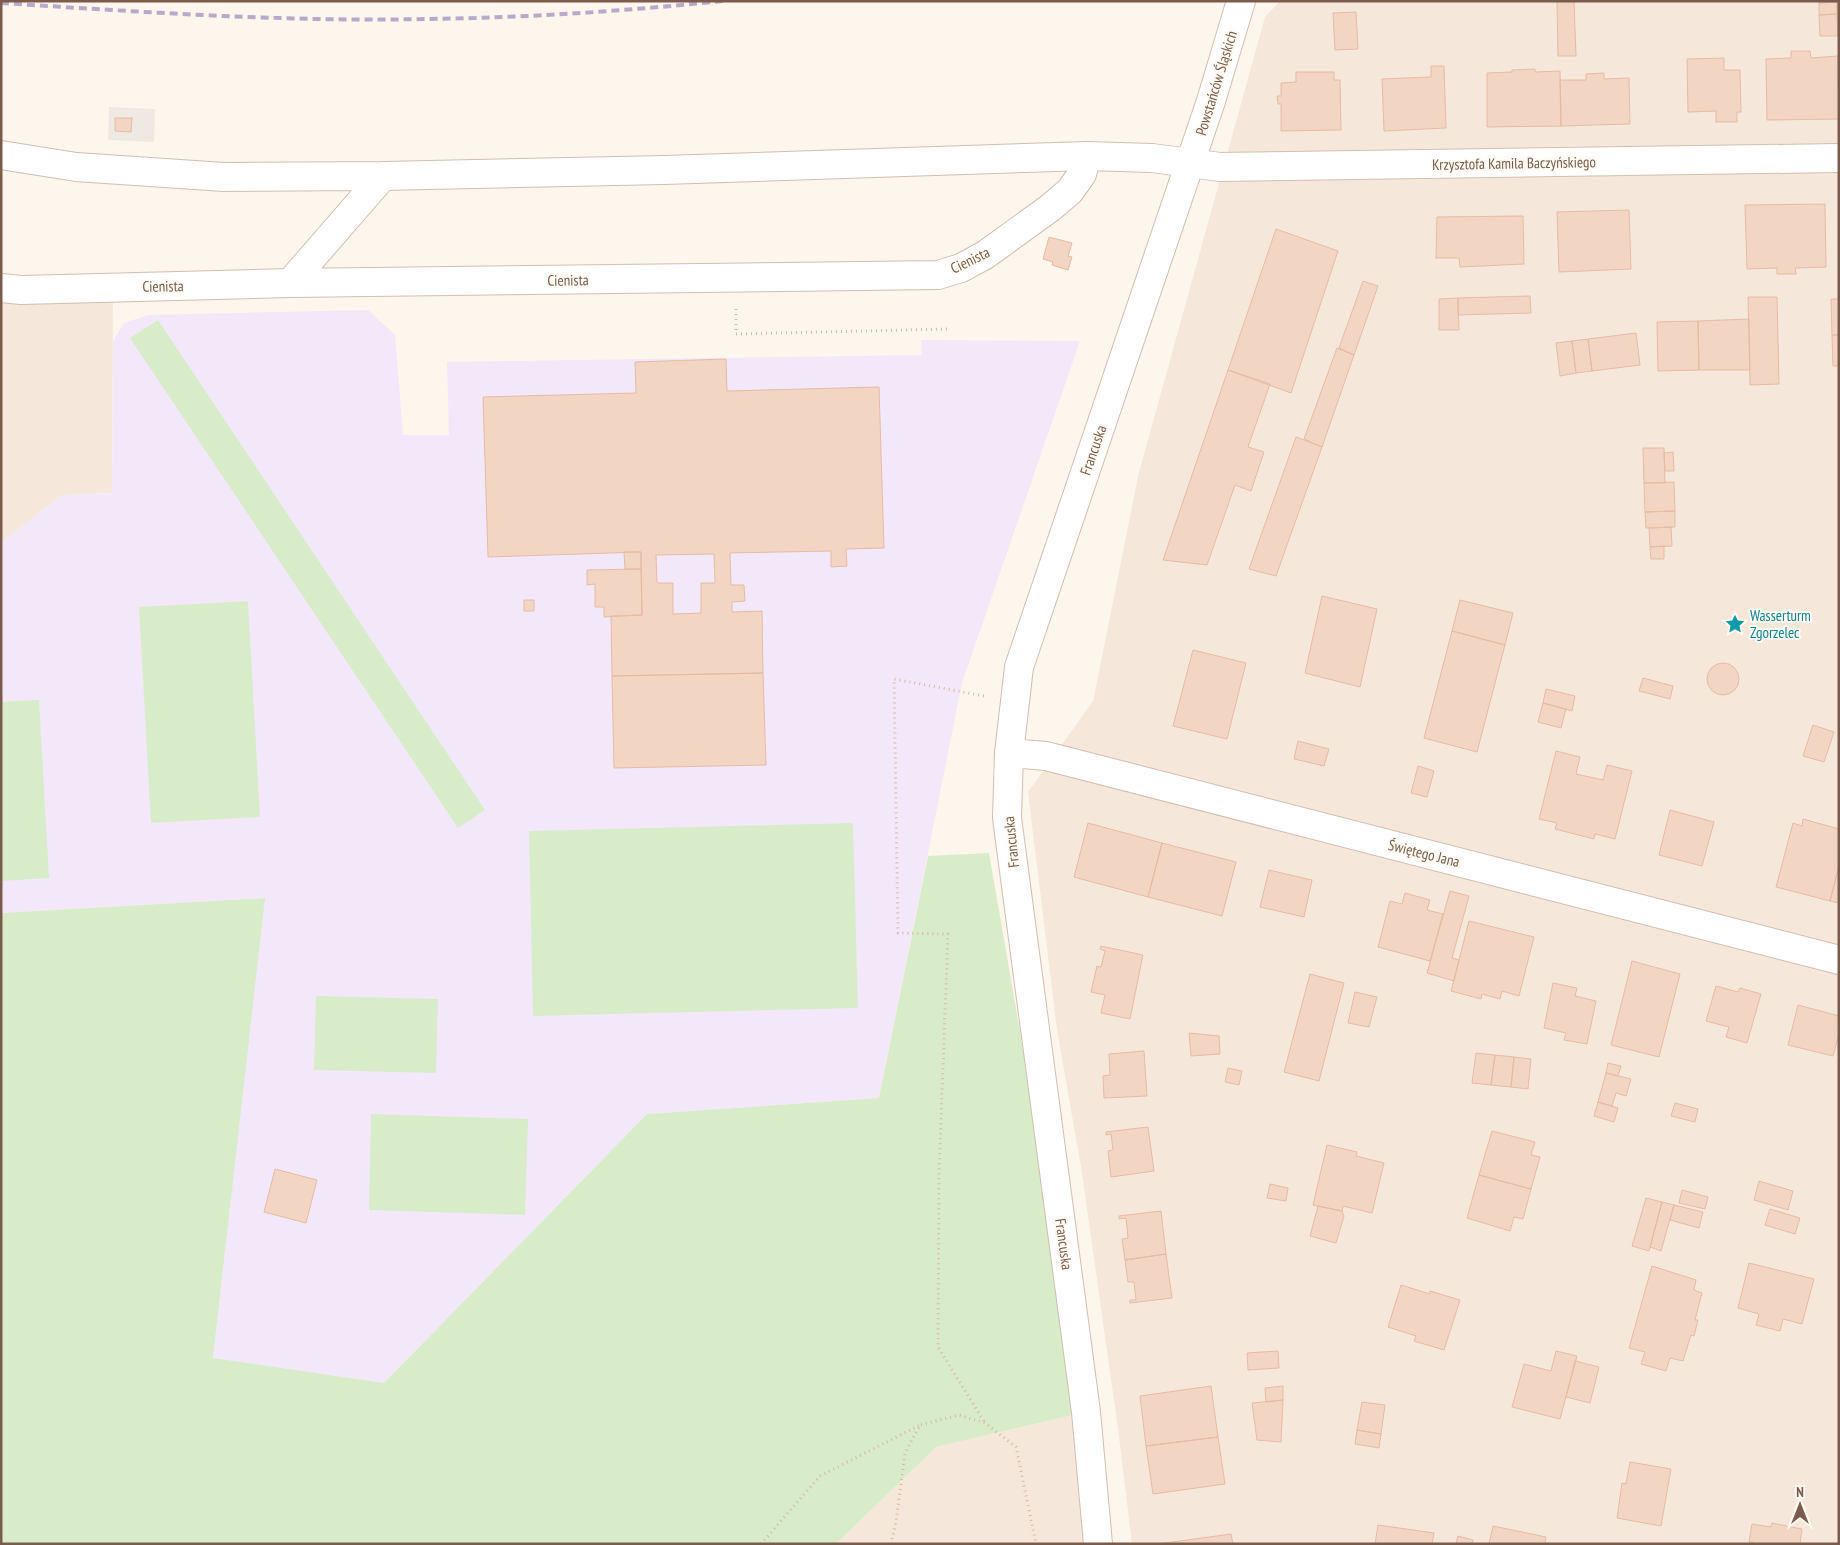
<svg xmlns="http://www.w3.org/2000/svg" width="1840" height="1545" font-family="'PT Sans Narrow',sans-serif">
  <rect width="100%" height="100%" fill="#fdf6ec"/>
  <path fill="#f5e8da" d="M1280,1H1839V1544H1132L1118,1429L1082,1173L1057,1030L1028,792L1093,701L1138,476L1265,17Z
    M1,286L113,287L112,493L62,495L1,543Z
    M1086,1412L1098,1544H836L936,1447Z"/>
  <path fill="#efe9e4" d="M109,107L155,109L154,142L108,140Z"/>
  <path fill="#f3e8fa" d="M368,310L395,335L403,435H449L447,362L922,355L921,340L1080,341L962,683L879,1098L647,1114L384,1383L213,1359L264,898L1,913V543L62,495L112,493L113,341L124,323L148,315Z"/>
  <path fill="#d8ecc9" d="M158,320L485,810L458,828L130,338Z
    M248,601L260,817L151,823L139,607Z
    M39,700L49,878L1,881V702Z
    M853,823L858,1008L533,1016L529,831Z
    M989,853L1086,1412L936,1447L836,1544H1V913L265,898L213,1358L384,1383L647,1114L879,1098L928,856Z
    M316,996L438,999L436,1073L314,1070Z
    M371,1114L528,1119L525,1215L369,1210Z"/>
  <path fill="#f3d5c3" stroke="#e6bba3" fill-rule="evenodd" d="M1557,1H1574L1576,56H1558Z
    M1819,1H1839V7H1837V2L1819,3Z
    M1837,2V14L1819,15V3Z
    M1837,7H1839V36H1838Z
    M1356,12L1358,49L1335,50L1333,13Z
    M1837,14L1838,36H1820L1819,15Z
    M1791,51H1810L1811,58L1838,56L1839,119L1767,120L1766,59L1791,58Z
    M1724,58V70H1740L1741,112H1737V122H1716V111L1688,112L1687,59Z
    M1431,66H1444L1446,128L1384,131L1382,79L1431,77Z
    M1535,69V72L1560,71L1561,126L1487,127V73L1512,72V70Z
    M1296,72H1334V80H1340L1341,130L1281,131V104H1278L1277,96H1281V83L1296,82Z
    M1604,73V79L1629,78L1630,124L1561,126L1560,80H1586V74Z
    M115,118H132L131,132L115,131Z
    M1825,204L1826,267L1795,268L1796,274H1777V268L1747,269L1745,205Z
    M1629,210L1631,269L1559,272L1557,212Z
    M1523,216L1524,264L1460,267L1459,258H1436L1437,217Z
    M1276,229L1338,251L1291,393L1228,370Z
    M1049,237L1072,243L1068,256L1072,257L1068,270L1052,265L1053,262L1043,259Z
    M1363,281L1378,286L1354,355L1339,348Z
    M1530,296L1531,313L1458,315V298Z
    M1748,297H1777L1779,384L1750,385Z
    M1458,298L1459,330H1439V299Z
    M1831,299H1839V335H1832Z
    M1749,319L1750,370H1699L1698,321Z
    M1698,321L1699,370L1658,371L1657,322Z
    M1636,333L1640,365L1592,371L1588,339Z
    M1832,335H1839V366H1833Z
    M1588,339L1592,371L1576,373L1572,341Z
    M1572,341L1576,373L1560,376L1556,343Z
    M1337,348L1354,355L1322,447L1304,439Z
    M726,359L727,391L879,387L884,548L846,549L847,566L831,567V551L730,553L731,585H744L745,601L732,602V612L762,611L763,673L612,676L611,616L642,615L641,552L488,557L483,397L636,393L635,362ZM714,554L715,583H701V613L673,614V583H657L656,555Z
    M1228,370L1270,384L1248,447L1264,452L1251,491L1235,485L1207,565L1163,560Z
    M1296,437L1322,447L1276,576L1249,569Z
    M1643,448H1664L1665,483H1644Z
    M1673,452L1674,471H1665L1664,453Z
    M1674,482L1675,511L1645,512L1644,483Z
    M1675,511V527L1646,528L1645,512Z
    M1671,527L1672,546L1650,547L1649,528Z
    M1664,546V559H1651L1650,547Z
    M624,552H641V569H625Z
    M641,569L642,615L604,617V607H595V584L587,585V570Z
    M1322,596L1377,609L1360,687L1305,673Z
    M524,600H534V611H524Z
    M1460,600L1513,613L1505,645L1452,631Z
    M1452,631L1505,645L1477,752L1424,738Z
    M1193,650L1246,663L1227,739L1173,726Z
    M1707 679a16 16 0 1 1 32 0a16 16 0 1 1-32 0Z
    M763,673L766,765L614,768L612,676Z
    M1643,678L1673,686L1670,699L1639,691Z
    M1546,689L1575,696L1572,711L1543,703Z
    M1543,703L1566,709L1561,728L1538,722Z
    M1813,725L1834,732L1824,762L1803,756Z
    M1298,741L1329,749L1324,766L1294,759Z
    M1556,751L1580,757L1576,774L1603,780L1607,765L1632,771L1615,839L1595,834L1594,839L1555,829L1557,823L1539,819Z
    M1418,766L1434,771L1427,797L1411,793Z
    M1670,810L1714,822L1702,866L1659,855Z
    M1803,819L1839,829V866L1830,901L1776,887L1793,823L1802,826Z
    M1088,823L1162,843L1148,897L1074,877Z
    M1162,843L1236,862L1222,916L1148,897Z
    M1839,866V903L1830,901Z
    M1269,870L1312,880L1304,917L1260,907Z
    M1450,891L1469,896L1452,958L1459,960L1454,981L1427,973Z
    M1405,893L1430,900L1427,910L1443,914L1430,961L1378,947L1390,901L1402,904Z
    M1469,921L1534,937L1519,996L1502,991L1500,999L1482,994L1481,999L1451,991Z
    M1101,946L1143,955L1130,1019L1101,1013L1105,995L1091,992L1097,966L1101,967L1105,951L1100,949Z
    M1632,961L1680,974L1659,1057L1611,1045Z
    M1310,974L1344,983L1319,1081L1284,1072Z
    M1553,983L1577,988L1575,996L1596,1001L1587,1044L1564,1040L1566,1033L1544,1028Z
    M1716,986L1738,992L1740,988L1761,994L1747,1043L1726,1037L1729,1027L1706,1021Z
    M1355,992L1377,997L1369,1027L1348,1023Z
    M1798,1005L1839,1016V1034L1833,1056L1788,1045Z
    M1189,1033L1219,1036L1220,1054L1191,1056Z
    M1144,1051L1147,1096L1104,1098L1103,1076L1110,1075L1109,1054Z
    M1476,1053L1495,1055L1491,1085L1472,1083Z
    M1495,1055L1514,1057L1511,1087L1491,1085Z
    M1514,1057L1531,1059L1528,1089L1511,1087Z
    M1608,1063L1621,1066L1618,1076L1606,1073Z
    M1228,1068L1242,1071L1239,1085L1225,1082Z
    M1606,1073L1631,1079L1626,1096L1616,1093L1612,1106L1598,1102Z
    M1598,1102L1618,1108L1614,1122L1594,1116Z
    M1675,1103L1698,1109L1695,1122L1671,1116Z
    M1148,1127L1154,1171L1111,1177L1108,1151L1113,1150L1111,1134L1106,1135V1132Z
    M1492,1131L1535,1142L1531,1155L1540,1157L1531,1189L1479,1175Z
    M1327,1145L1357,1152L1356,1156L1384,1163L1372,1213L1343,1206L1342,1211L1313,1205Z
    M275,1169L317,1180L306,1223L264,1212Z
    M1479,1175L1531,1189L1523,1219L1514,1217L1510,1231L1467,1218Z
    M1759,1181L1793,1191L1788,1210L1754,1200Z
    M1270,1184L1288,1188L1286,1201L1267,1198Z
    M1682,1190L1708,1197L1705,1209L1679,1203Z
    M1646,1198L1662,1202L1649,1251L1632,1246Z
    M1662,1202L1674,1205L1661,1251L1650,1247Z
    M1674,1205L1703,1212L1699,1228L1670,1220Z
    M1318,1206L1342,1211L1344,1216L1336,1243L1310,1236Z
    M1770,1209L1800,1218L1795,1234L1765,1225Z
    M1161,1211L1166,1254L1125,1260L1122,1239L1128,1238L1126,1218L1119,1219V1216Z
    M1166,1254L1172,1298L1130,1303V1300H1136L1134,1282H1128L1125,1260Z
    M1749,1263L1814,1279L1802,1324L1783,1319L1780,1331L1756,1325L1759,1314L1738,1308Z
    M1652,1266L1696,1280L1694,1290L1702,1293L1695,1320H1698L1694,1336L1691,1335L1683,1361L1670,1358L1666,1371L1641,1364L1645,1352L1629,1348Z
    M1401,1285L1430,1294V1291L1460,1300L1444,1350L1414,1341L1416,1336L1388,1327Z
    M1278,1351L1279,1368L1248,1370L1247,1353Z
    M1556,1351L1577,1356L1560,1419L1512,1407L1524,1364L1551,1371Z
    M1575,1361L1599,1367L1590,1403L1566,1397Z
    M1211,1386L1218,1437L1146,1446L1140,1396Z
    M1283,1386V1400L1266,1402L1265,1388Z
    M1283,1400L1281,1442L1257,1440L1252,1403Z
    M1362,1402L1385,1405L1381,1434L1357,1430Z
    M1357,1430L1381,1434L1379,1448L1355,1444Z
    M1218,1437L1225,1484L1153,1494L1146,1446Z
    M1630,1462L1671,1469L1661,1526L1617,1518L1622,1483L1626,1484Z
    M1772,1523L1802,1529L1800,1544H1753V1542H1749L1752,1524L1771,1527Z
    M1378,1525L1434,1533L1432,1544H1375Z
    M1493,1526L1546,1537L1545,1544H1489Z
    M1231,1534L1233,1544H1158Z
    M1458,1536L1473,1540L1472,1544H1456Z"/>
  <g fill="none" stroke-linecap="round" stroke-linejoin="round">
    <defs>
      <path id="minor" d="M1,155L76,167L224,177L383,176L664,170L1087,156L1152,158L1220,167L1839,158
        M290,283L383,176
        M1,288L21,290L290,283L938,275L961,268L985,255L1050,208L1070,191L1082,174L1087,156
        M1009,753L1046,756L1839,960
        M1098,1544L1086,1412L1007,818L1009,753L1019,667L1211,101L1241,1"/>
    </defs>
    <use href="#minor" stroke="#d1beb0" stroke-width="30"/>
    <path stroke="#d9b8a5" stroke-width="3" stroke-dasharray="1 4" stroke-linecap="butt" d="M736,309V334L948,329
      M984,696L894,679L898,933L948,934L939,1174L938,1347L985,1423
      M761,1544L820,1476L920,1425
      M891,1544L896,1522L905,1453L920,1425L959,1415L985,1423L1016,1447L1036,1544"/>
    <use href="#minor" stroke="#fff" stroke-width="28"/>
    <path stroke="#b9a8c9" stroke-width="4" stroke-dasharray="8 5" stroke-linecap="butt" d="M1,3C142,12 284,22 425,19C525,18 624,11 723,1"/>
  </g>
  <defs>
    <symbol id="sight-bare" viewBox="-9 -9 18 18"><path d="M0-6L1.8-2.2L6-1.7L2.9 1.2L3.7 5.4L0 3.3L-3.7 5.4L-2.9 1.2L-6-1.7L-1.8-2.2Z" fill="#0f9aa8" stroke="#fffaf3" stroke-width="2.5" paint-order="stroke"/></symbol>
  </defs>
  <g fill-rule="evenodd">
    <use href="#sight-bare" x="1721" y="610" width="28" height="28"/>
  </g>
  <g text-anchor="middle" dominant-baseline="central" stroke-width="4" stroke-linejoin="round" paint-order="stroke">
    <g font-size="15" fill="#7a5c4d" stroke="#fffaf3">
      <text transform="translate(1216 83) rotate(-73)">Powstańców Śląskich</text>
      <text transform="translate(1514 163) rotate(-1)">Krzysztofa Kamila Baczyńskiego</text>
      <text transform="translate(970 260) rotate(-26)">Cienista</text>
      <text transform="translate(568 280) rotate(-1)">Cienista</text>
      <text transform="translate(163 286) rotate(-1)">Cienista</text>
      <text transform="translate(1093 450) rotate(-71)">Francuska</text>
      <text transform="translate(1011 842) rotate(-96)">Francuska</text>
      <text transform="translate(1424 853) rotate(14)">Świętego Jana</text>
      <text transform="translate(1064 1244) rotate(82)">Francuska</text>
    </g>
    <g font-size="15" fill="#0d838f" stroke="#fffaf3" text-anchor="start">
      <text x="1750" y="615">Wasserturm<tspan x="1750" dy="17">Zgorzelec</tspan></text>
    </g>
  </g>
  <rect width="1840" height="1545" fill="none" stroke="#7a5c4d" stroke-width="5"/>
  <g transform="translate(1800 1505)" stroke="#fffaf3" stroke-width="4" paint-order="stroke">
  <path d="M0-4L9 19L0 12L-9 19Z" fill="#7a5c4d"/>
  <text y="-8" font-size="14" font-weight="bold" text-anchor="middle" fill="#7a5c4d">N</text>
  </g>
</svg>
